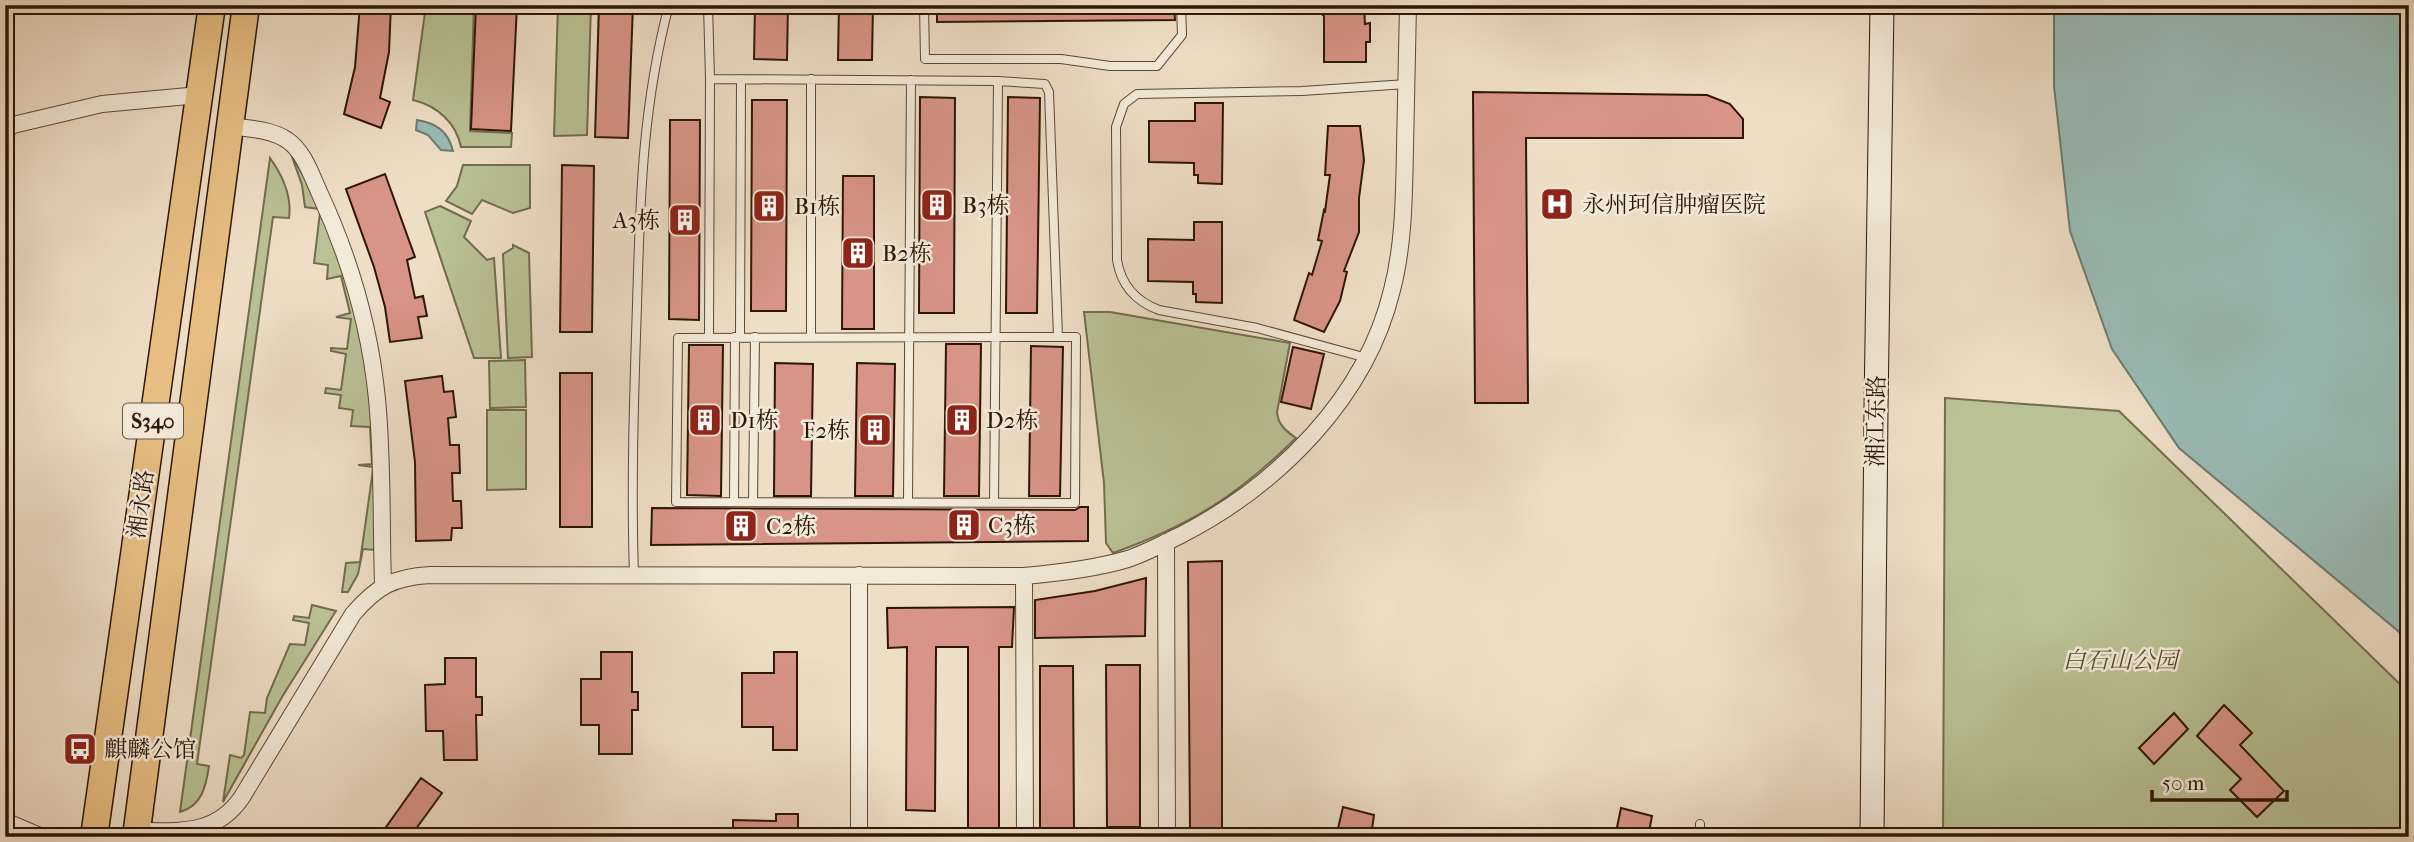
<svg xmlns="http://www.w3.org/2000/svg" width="2414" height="842" font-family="'IM FELL French Canon','Noto Serif SC',serif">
  <rect width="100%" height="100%" fill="#eedec6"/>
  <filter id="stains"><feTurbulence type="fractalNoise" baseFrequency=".00286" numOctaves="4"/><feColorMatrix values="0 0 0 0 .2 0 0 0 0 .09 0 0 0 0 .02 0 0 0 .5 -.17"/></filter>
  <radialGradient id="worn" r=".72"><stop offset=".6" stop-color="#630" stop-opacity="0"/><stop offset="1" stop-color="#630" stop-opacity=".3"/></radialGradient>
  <path fill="#b9c195" stroke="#736c4e" stroke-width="2" d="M426,5H474L470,131L512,133L511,147H461C456,123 438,106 413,100Z
    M558,5H591L587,135L554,136Z
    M291,154C336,230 364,318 372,406C376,453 374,502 375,550L363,549L358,574L348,592H342L346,563L360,562L372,477L373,467L358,465L372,464L370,427L351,426L353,410L339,408L341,395L325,393L326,388L341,390L346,354L331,351V348L347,349L351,319L336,317L350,313L341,276L327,279L328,265L314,263L320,212L319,209L305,207L302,185Z
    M270,158C283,176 292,196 289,218L273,217L197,764L209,766C206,786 202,806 180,812Z
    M463,165H530V208L513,213L482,200L472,214L446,201L457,186Z
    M440,206L471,221L464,237L487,260L494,258L501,358H474L425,212Z
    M513,245L529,253L532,357L508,358L503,254L513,248Z
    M1084,312H1110L1290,343L1277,412C1278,425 1286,431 1296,438C1237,496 1191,525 1113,553L1106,543L1104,483Z
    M525,360L526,407L490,408L489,361Z
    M1945,398L2119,411L2409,693V837H1943Z
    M487,410H526V489L487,490Z
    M312,605L336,611L282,697L223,802L230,755L241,758L244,755L250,712L265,713L267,698L290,644L305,645L309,623L293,620L294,616L309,618Z"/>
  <path fill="#99bcb6" stroke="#6e7a70" stroke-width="2" d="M2054,5H2409V646L2398,631L2179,448L2112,349L2070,231L2054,86Z
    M417,120C436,123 448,131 453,151L441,150L428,135L416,130Z"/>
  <path fill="#d89487" stroke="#2d1606" stroke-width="2" d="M360,5H391L389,52L380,98L390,102L381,128L344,114L355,67Z
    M476,5H517L511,131L471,129Z
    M599,5H633L628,138L595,137Z
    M755,5H788L787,60L754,59Z
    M839,5H873L872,60H838Z
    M937,5H1174L1175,20L937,22Z
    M1311,5H1364L1365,24L1370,23V42H1366V62H1324V16Z
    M1473,92L1707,95L1730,104L1743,119V138H1526L1528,403H1475Z
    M920,97L955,98L954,313H919Z
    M1008,97L1040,98L1037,313H1006Z
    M752,100H787L786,311H751Z
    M1195,103H1223L1222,184L1198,183V175H1194V163L1149,162V121H1195Z
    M670,120H700L699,320L669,319Z
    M1328,126H1360L1364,160L1359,198V232L1344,271L1347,272L1340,301L1324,332L1294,320L1309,273L1312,275L1322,241L1318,240L1324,210L1325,211L1330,175H1325Z
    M562,165L594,166L592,332H560Z
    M385,174L415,257L407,260L415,298L423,296L427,316L418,317L422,338L390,342L385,307L374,267L346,189Z
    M843,176H874V329H842Z
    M1194,222H1222V303L1196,302V294H1193V282L1148,281V239L1194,240Z
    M946,344H981L979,496H944Z
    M689,345H723L721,496L687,495Z
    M1031,346L1063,347L1060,496H1029Z
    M1293,347L1324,354L1311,409L1281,402Z
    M775,363L813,364L811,496H774Z
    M857,363L895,364L893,496H855Z
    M560,373H592V527H560Z
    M442,376L444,392L453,391L456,417L448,418L450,445H459L460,473H452L453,501H461L462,528H452L451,540L416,541L415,462L405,381Z
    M1080,507H1088V541L651,545L652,508L1075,510Z
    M1222,561V828H1190L1188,562Z
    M1146,578L1145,636L1035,638V600L1095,591Z
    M1014,607L1012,647H999V833H968V647H936L935,811L906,810L907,647L888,648L887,608Z
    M601,652H632V692H638V710H632V754H599V725H581V679H601Z
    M774,652H797V750H773V727H742V673H774Z
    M445,658H476V697H482V715H476L477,760H444L443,731H426L425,685L445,684Z
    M1106,665H1140V827H1107Z
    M1040,666H1073L1074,828H1040Z
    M2224,705L2252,733L2240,745L2284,791L2257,817L2230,790L2241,779L2197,736Z
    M2174,713L2188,729L2154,764L2139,748Z
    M421,778L442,793L410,837H379Z
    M1343,807L1374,815L1371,837H1336Z
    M1621,808L1652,816L1648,837H1615Z
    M776,814H798V837H733V820L776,821Z"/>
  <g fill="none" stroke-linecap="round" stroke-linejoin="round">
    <defs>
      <path id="service" d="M708,5L710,79L998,81L1045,84L1049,92L1058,337
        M924,5L925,59H1061L1110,66H1157L1182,35L1181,5
        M811,79V337
        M709,337L710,79
        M740,337L741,79
        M1058,337H1076L1075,503L676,502L678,338Z
        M1367,358L1257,328L1159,310C1135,301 1121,285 1117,260L1116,127L1124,104L1137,94L1302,91L1407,84
        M908,501L911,80
        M994,501L998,81
        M734,502L735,337
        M753,502L755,337
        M634,575C631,485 634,395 637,305C640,201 642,107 669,5
        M1700,837V824"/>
      <path id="minor" d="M231,126C249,129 271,129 287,140C304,151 312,177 320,194C350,259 370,328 377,399C383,461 381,523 383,585
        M5,131L13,125L102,104L199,95
        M1166,542L1167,837
        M1024,576L1025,837
        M5,821L42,837
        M136,831C178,831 216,836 242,797L353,614C377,586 394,577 430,575L1024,576C1059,573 1094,569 1128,559C1146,553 1164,543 1181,535C1278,485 1366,398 1392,290C1404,244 1404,195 1405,148C1406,100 1407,53 1408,5
        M859,837V575"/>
      <path id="secondary" d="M1872,837L1876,408L1882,5"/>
      <path id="primary" d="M94,837L212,5
        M136,837L246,5"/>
    </defs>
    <use href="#service" stroke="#5d4836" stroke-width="10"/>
    <use href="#minor" stroke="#5d4836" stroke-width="18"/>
    <use href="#secondary" stroke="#2d1606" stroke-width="25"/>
    <use href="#primary" stroke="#2d1606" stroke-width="29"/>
    <use href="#service" stroke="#f4eada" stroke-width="8"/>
    <use href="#minor" stroke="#f4eada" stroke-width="16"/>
    <use href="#secondary" stroke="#f4eada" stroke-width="23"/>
    <use href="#primary" stroke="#e7bf83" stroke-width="26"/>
  </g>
  <defs>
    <symbol id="hospital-square" viewBox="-11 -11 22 22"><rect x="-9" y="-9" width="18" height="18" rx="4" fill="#8f2418" stroke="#f4eada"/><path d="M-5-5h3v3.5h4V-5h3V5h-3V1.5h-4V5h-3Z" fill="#fff"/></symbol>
    <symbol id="building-square" viewBox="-11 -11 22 22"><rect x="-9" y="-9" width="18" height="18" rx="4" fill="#8f2418" stroke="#f4eada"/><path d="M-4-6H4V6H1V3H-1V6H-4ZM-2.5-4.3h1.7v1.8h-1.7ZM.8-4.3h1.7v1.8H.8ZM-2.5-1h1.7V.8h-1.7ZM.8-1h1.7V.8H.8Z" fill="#fff"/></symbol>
    <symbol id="bus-square" viewBox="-11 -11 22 22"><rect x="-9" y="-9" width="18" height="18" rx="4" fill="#8f2418" stroke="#f4eada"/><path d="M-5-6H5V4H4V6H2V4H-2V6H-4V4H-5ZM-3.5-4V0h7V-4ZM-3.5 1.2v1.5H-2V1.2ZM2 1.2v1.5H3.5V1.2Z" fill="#fff"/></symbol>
  </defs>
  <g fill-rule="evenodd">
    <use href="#hospital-square" x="1538" y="185" width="38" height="38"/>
    <use href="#building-square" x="918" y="186" width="38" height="38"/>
    <use href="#building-square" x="750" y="187" width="38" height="38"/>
    <use href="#building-square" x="666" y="201" width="38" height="38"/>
    <use href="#building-square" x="839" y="234" width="38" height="38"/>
    <use href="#building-square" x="686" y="401" width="38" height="38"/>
    <use href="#building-square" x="943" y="401" width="38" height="38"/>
    <use href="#building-square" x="856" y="411" width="38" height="38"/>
    <use href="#building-square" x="945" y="506" width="38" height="38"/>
    <use href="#building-square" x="722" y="507" width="38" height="38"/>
    <use href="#bus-square" x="61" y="730" width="38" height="38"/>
  </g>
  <g text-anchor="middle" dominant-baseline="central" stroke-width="5" stroke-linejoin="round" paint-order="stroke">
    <rect fill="#f4eada" stroke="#695646" stroke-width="2" x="123" y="403.5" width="60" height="35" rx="5"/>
    <g font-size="21" font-weight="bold" fill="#2d1606">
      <text x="153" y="421">S340</text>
    </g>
    <g font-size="23" fill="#2d1606" stroke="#f4eada" text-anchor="start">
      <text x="1582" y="204">永州珂信肿瘤医院</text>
      <text x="962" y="205">B3栋</text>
      <text x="794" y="206">B1栋</text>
      <text x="660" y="220" text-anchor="end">A3栋</text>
      <text x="882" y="253">B2栋</text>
      <text x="730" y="420">D1栋</text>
      <text x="986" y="420">D2栋</text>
      <text x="850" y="430" text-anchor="end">F2栋</text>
      <text x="988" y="525">C3栋</text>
      <text x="766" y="526">C2栋</text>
      <text x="104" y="749">麒麟公馆</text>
    </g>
    <g font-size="23" fill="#2d1606" stroke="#f4eada">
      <text transform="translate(1876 421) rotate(-89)">湘江东路</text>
      <text transform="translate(141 504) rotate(-82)">湘永路</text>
    </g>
    <g font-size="23" font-style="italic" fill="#574931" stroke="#f4eada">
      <text x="2120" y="660">白石山公园</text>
    </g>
  </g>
  <rect width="2414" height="842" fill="none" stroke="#eedec6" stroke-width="28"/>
  <rect x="7" y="7" width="2400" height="828" fill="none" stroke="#2d1606" stroke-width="3.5"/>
  <rect x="14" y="14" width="2386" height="814" fill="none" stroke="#2d1606" stroke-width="2"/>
  <path d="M2152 790v10h135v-10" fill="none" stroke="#2d1606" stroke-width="3.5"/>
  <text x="2162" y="790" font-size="21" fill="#2d1606" stroke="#f4eada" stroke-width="5" paint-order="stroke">50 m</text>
  <rect width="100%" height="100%" filter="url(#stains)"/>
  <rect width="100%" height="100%" fill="url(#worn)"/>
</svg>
